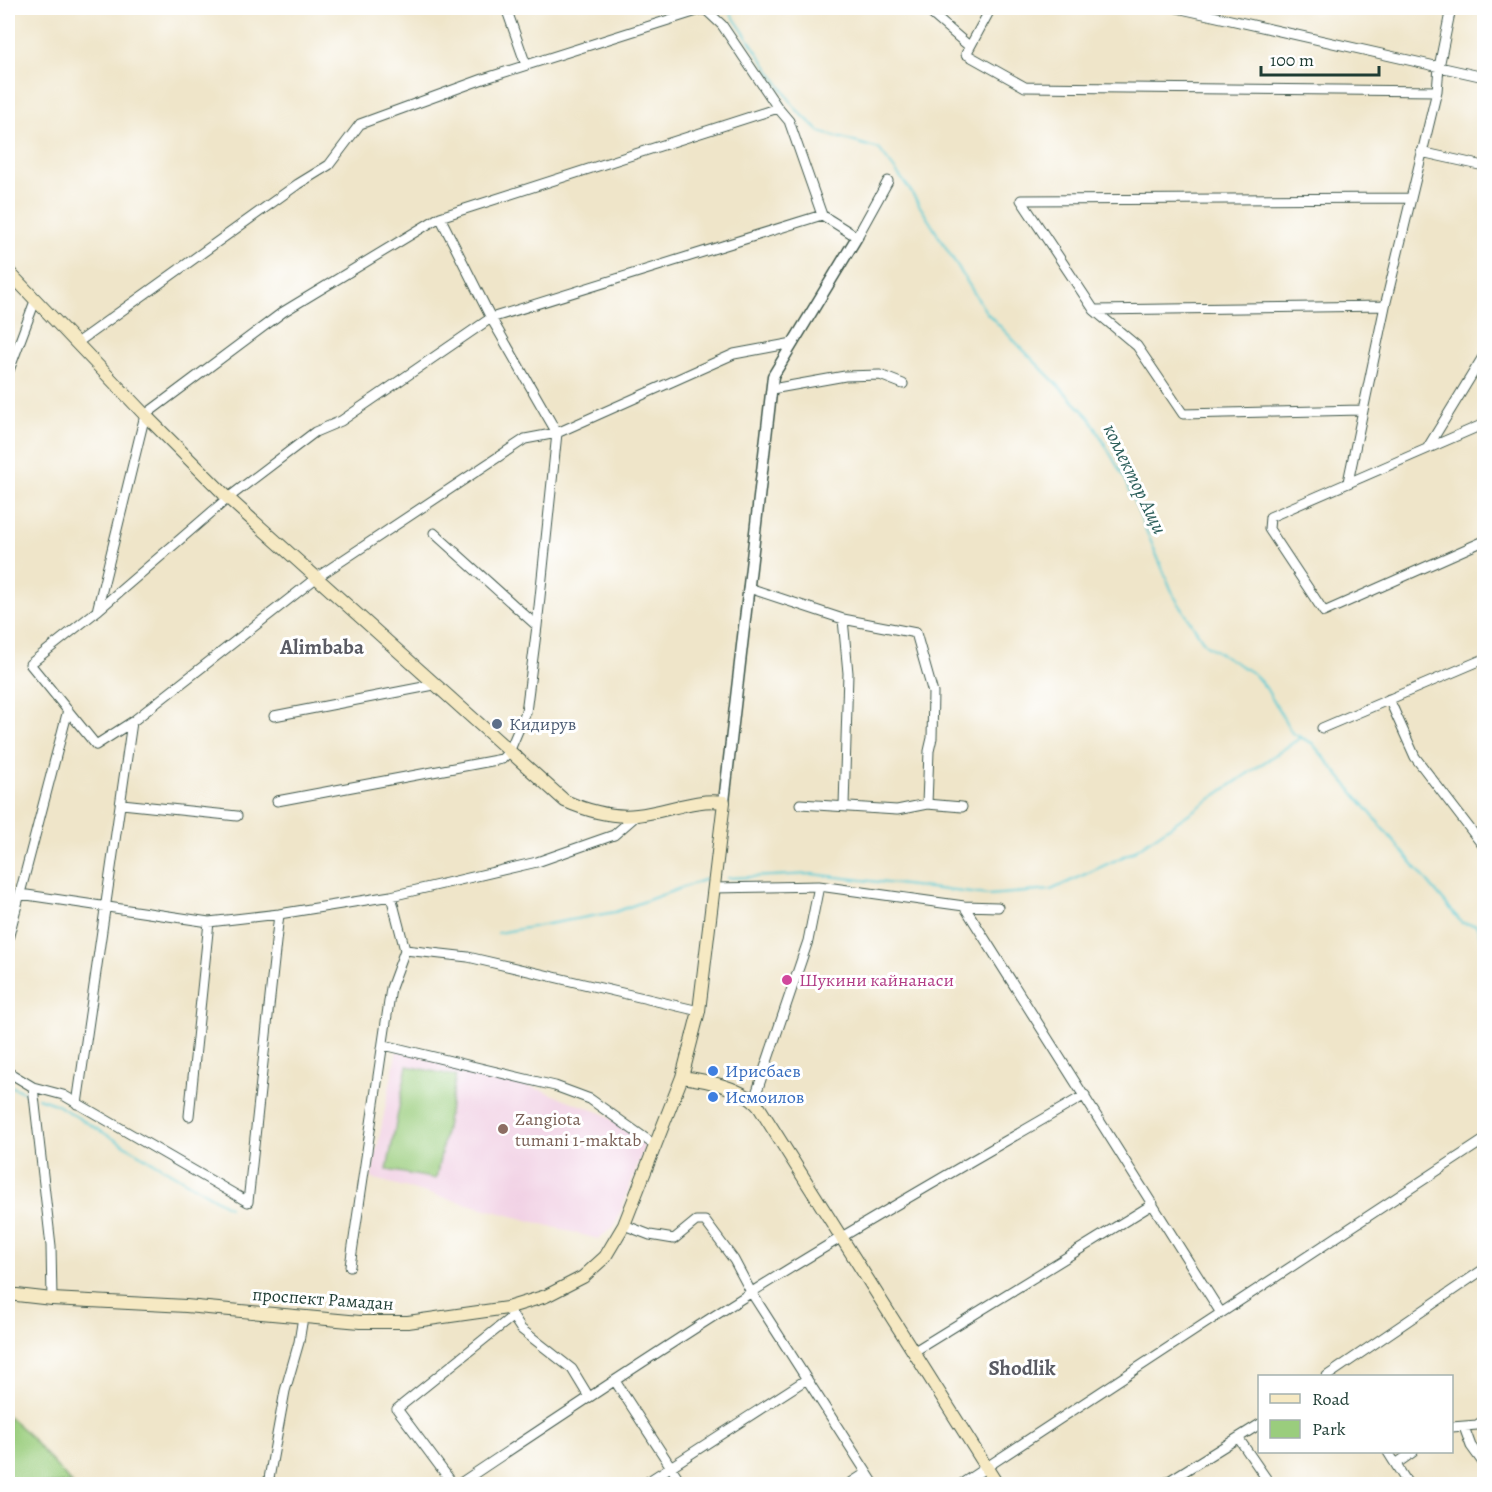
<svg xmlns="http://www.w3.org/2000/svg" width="1492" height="1492" font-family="Alegreya,serif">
  <rect width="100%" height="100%" fill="#fff"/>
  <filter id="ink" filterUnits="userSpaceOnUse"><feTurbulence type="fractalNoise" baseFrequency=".0167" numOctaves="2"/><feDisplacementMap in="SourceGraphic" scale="12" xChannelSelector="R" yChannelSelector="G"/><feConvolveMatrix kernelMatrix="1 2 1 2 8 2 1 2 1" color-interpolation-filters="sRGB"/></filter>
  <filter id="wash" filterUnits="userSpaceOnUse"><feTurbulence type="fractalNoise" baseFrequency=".008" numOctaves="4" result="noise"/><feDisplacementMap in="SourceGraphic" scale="24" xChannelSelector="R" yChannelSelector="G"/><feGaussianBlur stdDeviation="1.35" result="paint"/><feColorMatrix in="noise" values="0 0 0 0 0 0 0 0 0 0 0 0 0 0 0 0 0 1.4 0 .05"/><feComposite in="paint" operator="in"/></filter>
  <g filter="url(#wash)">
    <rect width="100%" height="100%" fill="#efe5c9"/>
    <path fill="#f1d0e4" d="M397,1050L541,1090L604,1114L645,1145L615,1226L598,1239L371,1178Z"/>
    <path fill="#9acd7d" stroke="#5c8558" stroke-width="1.5" d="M407,1066L456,1076L436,1179L387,1170Z
      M8,1416L25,1431L72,1484H8Z"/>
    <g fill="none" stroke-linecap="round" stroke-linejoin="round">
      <path stroke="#5dcad4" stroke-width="2" d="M727,8L796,109L820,132L879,149L908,187L986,312L1090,418L1124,478L1174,596L1205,644L1254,674L1266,688L1292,733L1312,743L1462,923L1476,925L1484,945
        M727,878L812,874L988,895L1051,890L1131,853L1300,738
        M498,933L615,912L706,879
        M8,1085L30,1095
        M38,1098L55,1104L229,1207"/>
    </g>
  </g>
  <g filter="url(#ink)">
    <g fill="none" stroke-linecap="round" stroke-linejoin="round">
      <defs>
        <path id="minor" d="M506,8L526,65
          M925,8L970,47
          M991,8L966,54L1025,87L1437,91
          M1177,8L1484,77
          M1421,152L1484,166
          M1021,200L1094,310L1137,346L1183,414L1362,410
          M1021,200L1410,198
          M1094,310L1385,306
          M78,342L298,184L329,165L360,124L483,79L700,10H706L722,25L778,108L789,121L822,215L857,237L888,181
          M793,343L734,354L557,433L525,439L316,578L132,722L96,745L30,664L97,611L228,498L315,432L341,421L491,318L822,215
          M8,373L35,301
          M772,389L845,376L880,375L903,384
          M1484,424L1270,517L1269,529L1324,612L1484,541
          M1428,447L1484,355
          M1348,482L1385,306L1437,91L1439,67L1451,8
          M434,533L537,626
          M749,588L843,619L916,633L933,693L932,738L929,751L927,804
          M97,611L145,415L283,312L440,217L778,108
          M843,619L848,673L844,806
          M1389,699L1415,757L1484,847
          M274,716L434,685
          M1322,728L1484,659
          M277,801L502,759L509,752L526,712L537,626L557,433L491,318L440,217
          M122,804L237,816
          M800,804L897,810L927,804L962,807
          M713,888L819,886L964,906L998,907
          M20,894L209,922L279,914L391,896L537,862L614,835L637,815
          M964,906L1221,1313
          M8,939L68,710
          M405,950L468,957L699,1011
          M384,1045L555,1086L590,1099L656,1146
          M8,1072L33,1087L63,1095L248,1202L279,914
          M33,1087L51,1246L52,1299
          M754,1100L808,941L819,886
          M77,1104L132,722
          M189,1116L209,922
          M624,1225L650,1235L674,1239L696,1221H705L734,1260L751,1292L874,1484
          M350,1266L391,988L405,950L391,896
          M510,1312L521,1329L572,1369L589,1397
          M913,1352L1153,1204
          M1327,1376L1484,1269
          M615,1381L682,1484
          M1452,1427L1477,1425L1484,1420
          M1464,1427L1471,1446L1484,1464
          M1239,1439L1270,1484
          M1388,1452L1408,1484
          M1396,1464L1413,1452
          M268,1484L285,1391L299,1342L303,1317
          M453,1484L397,1409L513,1316
          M459,1484C556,1419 653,1354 752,1292C861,1223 974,1160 1085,1095
          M644,1484L807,1379
          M849,1484L866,1473
          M961,1484L1484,1140
          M1164,1484L1260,1424"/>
        <path id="tertiary" d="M724,802L773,376L857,237"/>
        <path id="secondary" d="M8,271L145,415L228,498L565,801C588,811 612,818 637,815C667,812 694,798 724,802L699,1011L682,1077L624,1225L605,1257L583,1277L546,1296L507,1308L408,1322H360L186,1306L52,1299L8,1294
          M682,1077C705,1080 744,1088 759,1107L997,1484"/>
      </defs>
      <use href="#minor" stroke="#3e564a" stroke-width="11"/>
      <use href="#tertiary" stroke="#3e564a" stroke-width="13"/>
      <use href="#secondary" stroke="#3e564a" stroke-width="14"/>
      <use href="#minor" stroke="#fff" stroke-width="9"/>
      <use href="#tertiary" stroke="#fff" stroke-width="10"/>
      <use href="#secondary" stroke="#f6e9c3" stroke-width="12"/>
    </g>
  </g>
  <circle fill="#5c6f8a" stroke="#fff" stroke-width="2" cx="497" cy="724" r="6"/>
  <circle fill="#d1479c" stroke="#fff" stroke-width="2" cx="787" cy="980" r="6"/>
  <g fill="#3f7fe0" stroke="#fff" stroke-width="2">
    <circle cx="713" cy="1071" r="6"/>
    <circle cx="713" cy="1097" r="6"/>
  </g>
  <circle fill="#8d6e63" stroke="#fff" stroke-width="2" cx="503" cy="1129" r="6"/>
  <g text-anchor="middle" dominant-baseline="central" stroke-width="6" stroke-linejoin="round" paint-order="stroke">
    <g font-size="18" fill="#4e5e75" stroke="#fff" text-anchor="start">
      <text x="509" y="724">Кидирув</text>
    </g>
    <g font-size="18" fill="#b23c85" stroke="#fff" text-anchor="start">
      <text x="799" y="980">Шукини кайнанаси</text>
    </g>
    <g font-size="18" fill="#366cbe" stroke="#fff" text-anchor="start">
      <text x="725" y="1071">Ирисбаев</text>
      <text x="725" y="1097">Исмоилов</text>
    </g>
    <g font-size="18" fill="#785e54" stroke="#fff" text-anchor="start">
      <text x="515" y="1119">Zangiota<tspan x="515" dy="21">tumani 1-maktab</tspan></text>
    </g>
    <g font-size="18" fill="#1f3d34" stroke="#fff">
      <text transform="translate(323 1299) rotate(4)">проспект Рамадан</text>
    </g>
    <g font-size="20" font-style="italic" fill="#2e605c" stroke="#fff">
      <text transform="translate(1135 479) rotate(64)">коллектор Ащи</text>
    </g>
    <g font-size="21" font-weight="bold" fill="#5a5b63" stroke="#fff">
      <text x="322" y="647">Alimbaba</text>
      <text x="1022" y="1368">Shodlik</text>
    </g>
  </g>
  <rect width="1492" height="1492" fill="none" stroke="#fff" stroke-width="30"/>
  <rect x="1258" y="1375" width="195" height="78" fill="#ffffff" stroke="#a5b1ae" stroke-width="1.5"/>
  <rect x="1270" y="1394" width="30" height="9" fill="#f6e9c3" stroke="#a5b1ae" stroke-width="1.5"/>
  <text x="1312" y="1405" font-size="18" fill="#1f3d34">Road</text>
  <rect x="1270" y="1420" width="30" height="18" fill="#9acd7d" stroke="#a5b1ae" stroke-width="1.5"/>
  <text x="1312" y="1435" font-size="18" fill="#1f3d34">Park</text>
  <path d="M1261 66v9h118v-9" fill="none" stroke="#1f3d34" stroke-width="3"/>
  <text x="1270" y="66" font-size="18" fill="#1f3d34" stroke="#ffffff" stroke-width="4.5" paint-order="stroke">100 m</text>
</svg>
